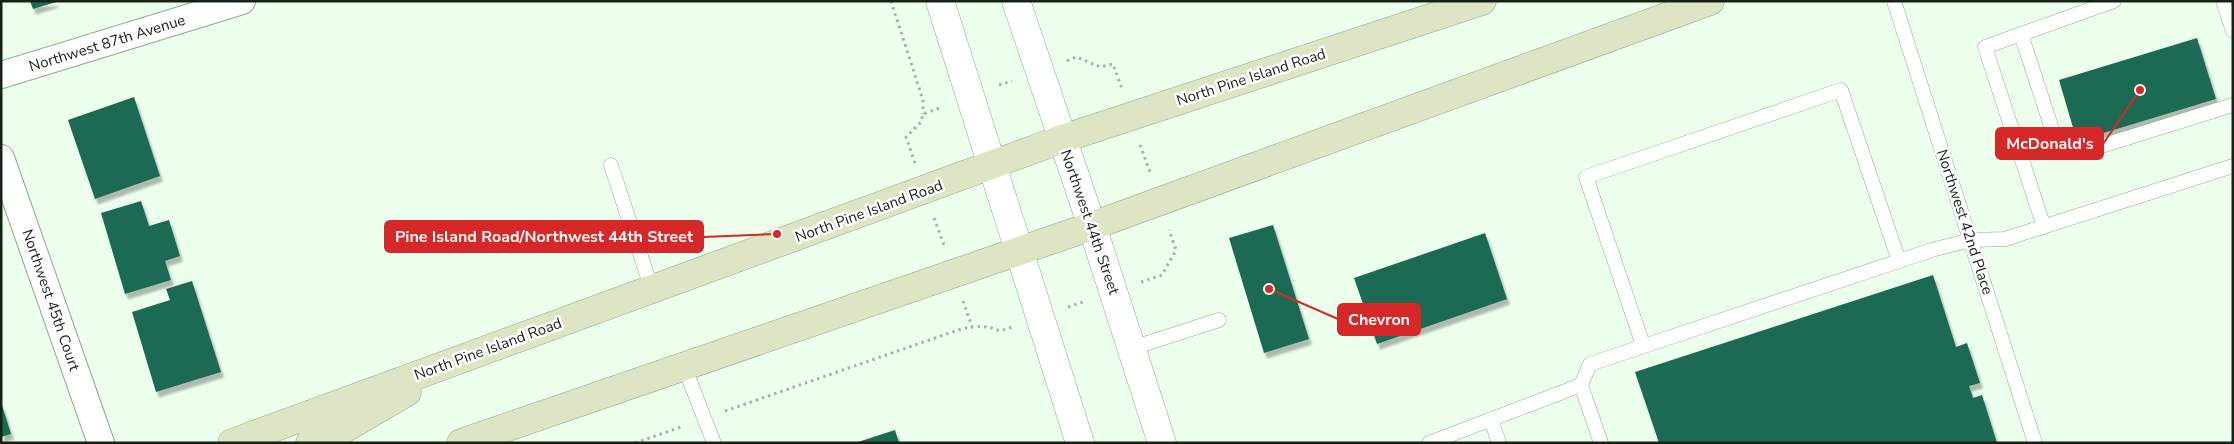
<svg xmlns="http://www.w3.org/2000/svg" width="2234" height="444" font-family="'Nunito Sans',sans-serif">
  <defs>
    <filter id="shadow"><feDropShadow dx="3" dy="5.5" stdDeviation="1" flood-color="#0004"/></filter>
  </defs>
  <rect width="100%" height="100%" fill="#ecfeec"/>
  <path fill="#1b6a53" filter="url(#shadow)" d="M30,1H56V2L33,9Z
    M2197,38L2216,99L2077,141L2059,80Z
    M134,97L160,176L95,199L68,120Z
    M141,201L149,226L169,220L180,256L165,261L171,280L125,294L101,213Z
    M1273,225L1309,339L1264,353L1229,238Z
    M1485,233L1507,299L1377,344L1354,278Z
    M1933,275L1956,347L1967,343L1980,383L1969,386L1973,398L1982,395L1997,443H1659L1635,372Z
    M192,281L221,372L156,392L132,312L170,300L166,289Z
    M1,402L11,434L1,437Z
    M895,430L899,443H858V442Z"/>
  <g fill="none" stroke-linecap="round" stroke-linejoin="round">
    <defs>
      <path id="service" d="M1894,1L2035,443
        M2223,1L2233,31
        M2021,34L2054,135L2066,148L2082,152L2233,105
        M611,165L652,290
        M2044,227L1985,47L2114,1
        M1643,345L1586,177L1841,90L1899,261
        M1132,348L1219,320
        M684,366L714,443
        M1581,385L1590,364L1935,249L1971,240L2005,239L2233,166
        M1491,419L1499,443
        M1429,443L1581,385L1601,443"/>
      <path id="minor" d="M1,75L242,1
        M1,158L101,443"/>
      <path id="tertiary" d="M940,1L1080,443
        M1016,1L1092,226L1162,443"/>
      <path id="secondary" d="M232,443L1062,139L1482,1
        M310,443L337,433L407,392
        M461,443L1092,226L1710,1"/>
    </defs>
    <use href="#service" stroke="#8ea98e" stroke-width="15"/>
    <use href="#minor" stroke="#8ea98e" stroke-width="28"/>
    <use href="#tertiary" stroke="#8ea98e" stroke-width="29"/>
    <use href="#secondary" stroke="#8ea98e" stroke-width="29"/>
    <path stroke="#a5b4a5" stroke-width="3" stroke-dasharray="2.5 4" stroke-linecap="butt" d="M891,1L923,100V114
      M1067,61L1076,57L1100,67L1113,64L1122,89
      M999,85L1012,81
      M1140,145L1150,172
      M915,163L906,137L921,122L923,114L942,107
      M934,218L944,245
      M1141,282L1162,275L1176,250L1169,230
      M963,301L972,327
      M1068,307L1086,301
      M725,411L961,329C976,326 986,325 1000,331L1012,327
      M635,443L684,426"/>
    <use href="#service" stroke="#fff" stroke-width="14"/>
    <use href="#minor" stroke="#fff" stroke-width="26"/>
    <use href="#tertiary" stroke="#fff" stroke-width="28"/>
    <use href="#secondary" stroke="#dde5c4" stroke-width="28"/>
  </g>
  <g text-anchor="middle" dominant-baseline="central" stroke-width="5" stroke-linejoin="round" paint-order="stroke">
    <g font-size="15" fill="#172217" stroke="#fff">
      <text transform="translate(107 43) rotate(-17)">Northwest 87th Avenue</text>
      <text transform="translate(1251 77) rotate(-18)">North Pine Island Road</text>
      <text transform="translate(869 211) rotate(-20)">North Pine Island Road</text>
      <text transform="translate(1090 222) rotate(71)">Northwest 44th Street</text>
      <text transform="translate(1965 222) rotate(72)">Northwest 42nd Place</text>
      <text transform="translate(51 300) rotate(71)">Northwest 45th Court</text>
      <text transform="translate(488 349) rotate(-20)">North Pine Island Road</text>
    </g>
  </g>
  <path fill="none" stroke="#d62828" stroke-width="2" d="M2140 90L2103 144M777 234L703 237M1269 289L1338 319"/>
  <g fill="#d62828" stroke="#fff" stroke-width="2">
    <circle cx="2140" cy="90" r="5"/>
    <circle cx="777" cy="234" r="5"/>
    <circle cx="1269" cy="289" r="5"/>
  </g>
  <g fill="#d62828" stroke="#d62828" stroke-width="2">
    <rect x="1996" y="128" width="107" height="31" rx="5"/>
    <rect x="385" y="221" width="318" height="31" rx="5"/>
    <rect x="1338" y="304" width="82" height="31" rx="5"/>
  </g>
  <g font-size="16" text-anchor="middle" font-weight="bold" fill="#fff">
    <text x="2050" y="149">McDonald's</text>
    <text x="544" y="242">Pine Island Road/Northwest 44th Street</text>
    <text x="1379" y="325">Chevron</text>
  </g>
  <rect width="2234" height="444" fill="none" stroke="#172217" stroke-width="5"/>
</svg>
